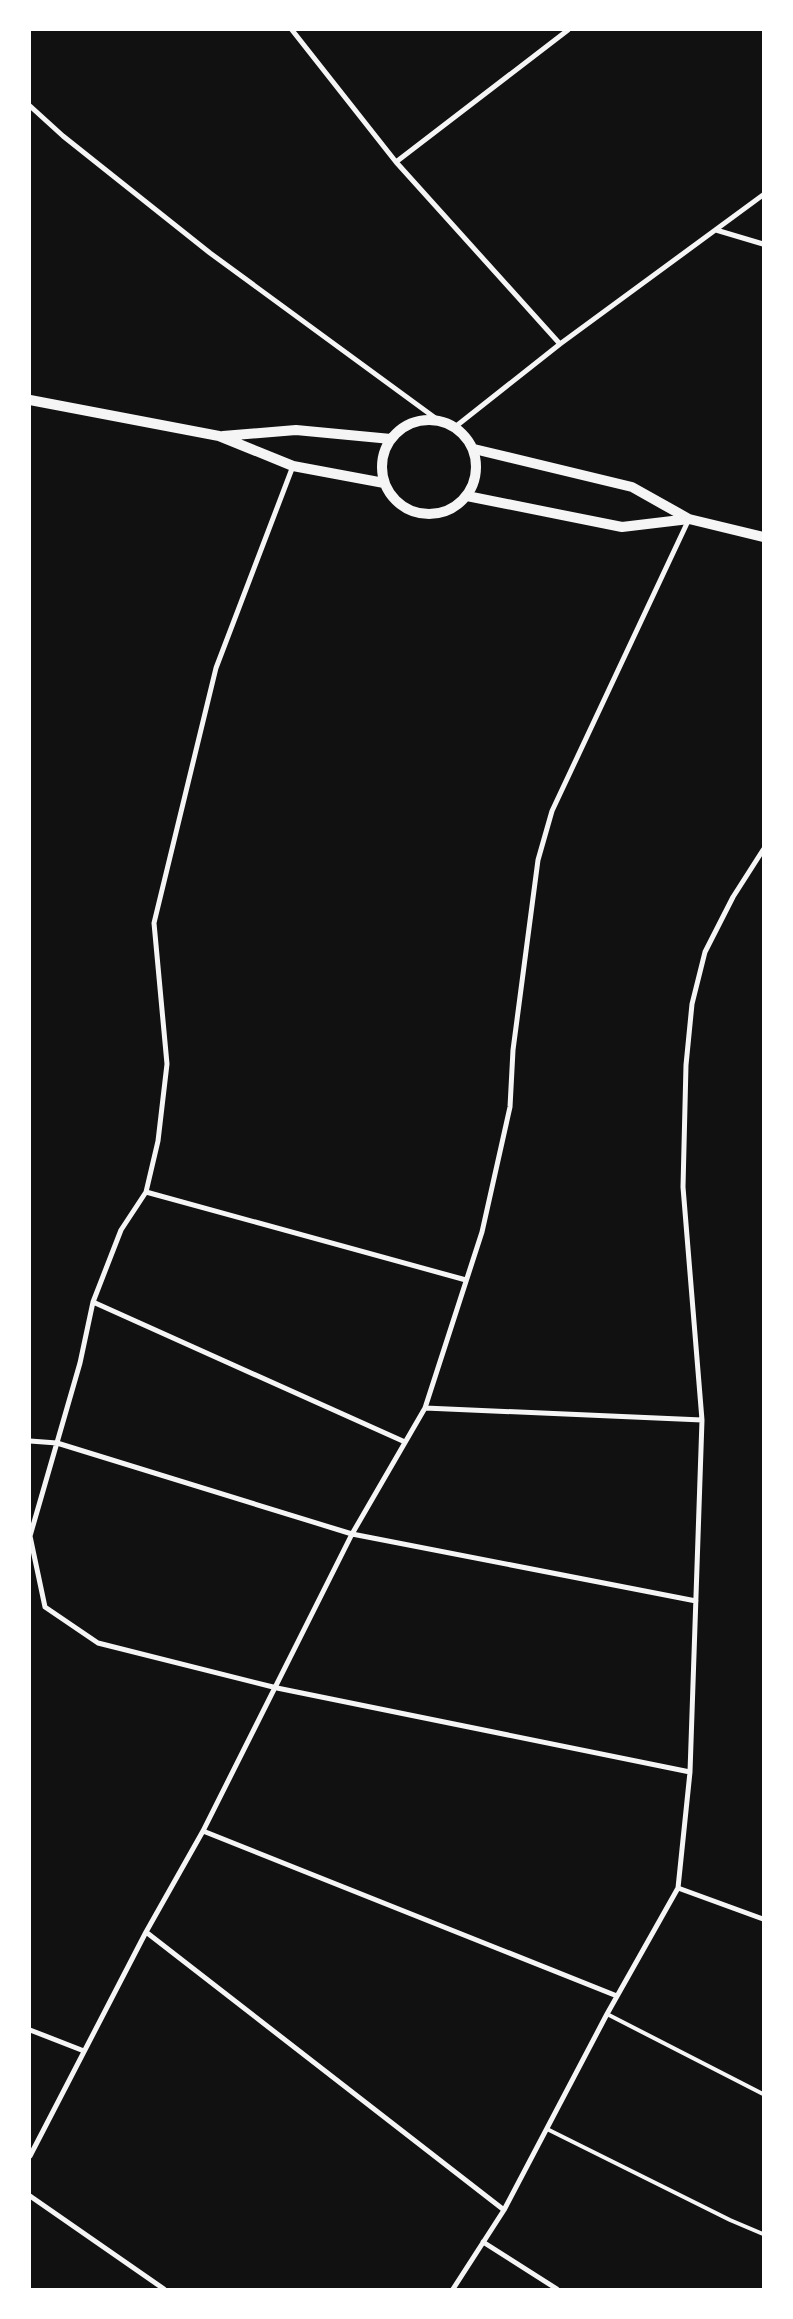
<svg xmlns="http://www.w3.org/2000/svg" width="793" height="2319" font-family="'Titillium Web',sans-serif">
  <rect width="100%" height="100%" fill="#111"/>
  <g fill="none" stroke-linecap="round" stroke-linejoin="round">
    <path stroke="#f5f5f5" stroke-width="4" d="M607,2014L763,2094
      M547,2129L730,2220L763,2234"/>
    <path stroke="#f5f5f5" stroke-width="5" d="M292,30L396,162L560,344
      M30,106L63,136L210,253L438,420
      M396,162L568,30
      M716,230L763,244
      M455,427L560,344L763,195
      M146,1192L466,1280
      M93,1302L405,1442
      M425,1408L702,1420
      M30,1441L57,1443L352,1534L696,1601
      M30,1536L80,1363L93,1302L121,1230L146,1192L158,1141L167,1064L154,923L216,668L293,466
      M30,1536L45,1607L98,1643L277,1688L690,1772
      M203,1831L617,1996
      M678,1888L763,1919
      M146,1932L504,2210
      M30,2030L84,2051
      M30,2156L146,1932L203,1831L352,1534L425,1408L482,1232L510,1107L513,1050L538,860L552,811L689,519
      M30,2196L164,2289
      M483,2242L557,2289
      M453,2289L504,2210L607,2014L678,1888L690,1772L702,1420L683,1187L686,1065L692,1004L705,952L733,897L763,850"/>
    <path stroke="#f5f5f5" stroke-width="10" d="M30,400L219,436L293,466L384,483
      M382 467a47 47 0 1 1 94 0a47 47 0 1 1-94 0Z
      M223,436L296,430L391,439
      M474,449L632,487L689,519L763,537
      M467,496L622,527L689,519"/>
  </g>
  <rect width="793" height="2319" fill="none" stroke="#ffffff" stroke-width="62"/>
</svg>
